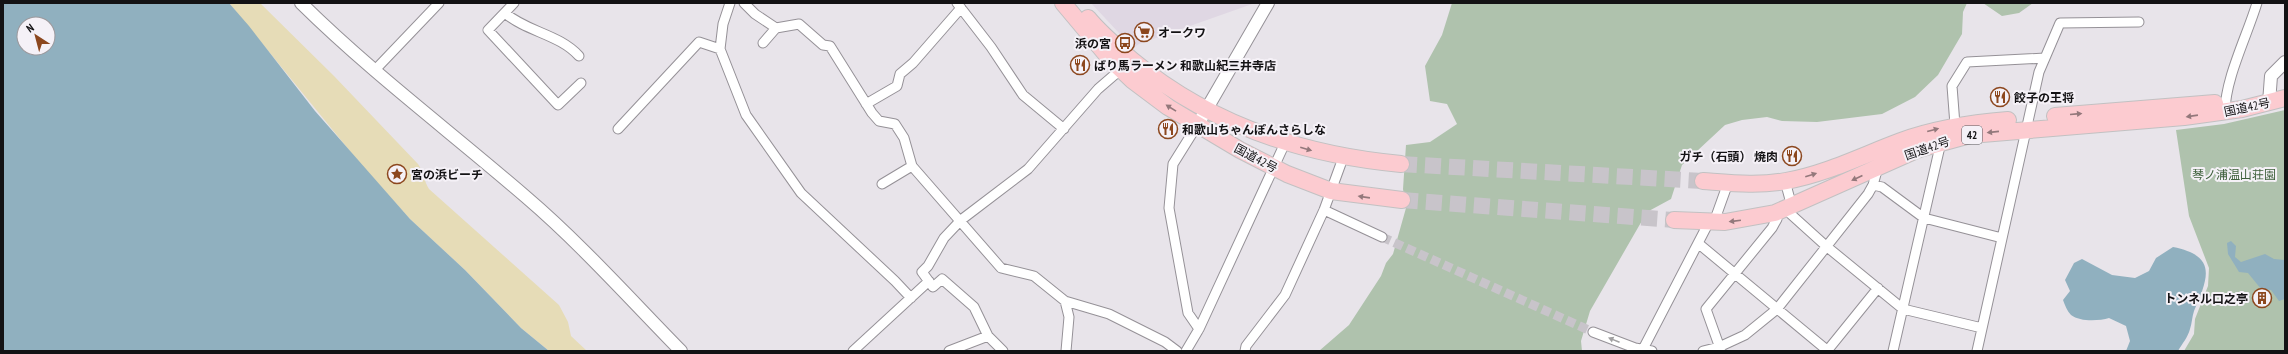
<svg xmlns="http://www.w3.org/2000/svg" width="2288" height="354" font-family="'PT Sans Narrow','Noto Sans JP',sans-serif">
  <rect width="100%" height="100%" fill="#e8e4ea"/>
  <path fill="#dfd7e3" d="M1091,3H1255L1139,44L1133,48Z"/>
  <path fill="#afc2ad" d="M1452,3H1967L1963,12L1962,34L1938,75L1915,97L1882,114L1817,122L1782,121L1767,117L1742,120L1725,125L1682,165L1671,199L1647,212L1590,311L1581,341L1582,351H1319L1349,325L1381,276L1386,263L1393,254L1406,208L1403,189L1406,145L1430,142L1457,124L1447,104L1430,101L1425,66L1442,35Z
    M1983,3H2033L2019,13L2002,16Z
    M2285,110V351H2184L2194,334L2195,319L2208,286L2209,268L2189,216L2176,130L2224,124Z"/>
  <path fill="#e6dcb7" d="M229,3H260L334,76L418,164C424,173 424,181 429,189L559,305L568,322L571,336L587,351H549L521,328L465,270L410,219L358,161Z"/>
  <path fill="#90b0bf" fill-rule="evenodd" d="M3,3H229L249,26L315,111L410,219L465,270L521,328L549,351H3ZM24,24H48V48H24Z
    M2231,241L2236,246L2235,257L2241,262L2265,254L2274,259L2285,260V299L2279,301L2271,290L2261,289L2248,273L2239,272L2228,254L2227,243Z
    M2173,247C2218,256 2208,278 2194,311C2192,317 2192,323 2190,329C2188,337 2182,344 2178,351H2126L2130,341L2126,326L2109,318C2099,321 2080,322 2071,315C2067,311 2065,305 2063,300L2070,291L2065,280L2074,263L2082,259L2112,275L2135,278L2149,271L2156,258Z"/>
  <g fill="none" stroke-linecap="round" stroke-linejoin="round">
    <path stroke="#c8c4ca" stroke-width="9" stroke-dasharray="9 4.5" stroke-linecap="butt" d="M1382,237L1593,332"/>
    <path stroke="#c8c4ca" stroke-width="16" stroke-dasharray="16 8" stroke-linecap="butt" d="M1401,164L1703,181
      M1402,200L1674,220"/>
    <defs>
      <path id="minor" d="M514,3L488,30L558,105L581,83
        M730,3L723,24L720,49L746,115L801,193L895,281L911,298
        M744,3L755,14L776,28L799,24L823,45L830,46L872,113L879,121L895,124L904,138L912,166L1001,268L1034,276L1065,301L1109,314L1165,342L1177,351
        M957,3L991,47L1023,95L1064,129
        M505,13C527,32 559,34 579,56
        M763,43L776,28
        M374,71L439,3
        M866,104L897,86L900,74L913,63L961,8
        M2225,112C2225,79 2247,36 2257,3
        M1198,124L1173,164L1169,208L1188,313L1199,329
        M1955,125L1952,86L1967,62L2045,58
        M618,129L699,42L720,49
        M1785,181L1792,207
        M882,184L912,166
        M1873,185L1882,187L1924,218L2002,238
        M1785,209L1826,246L1903,309L1982,328
        M1324,210L1382,237
        M1714,222L1728,183
        M1699,244L1828,351
        M1065,301L1069,317L1066,351
        M1593,332L1635,348L1652,351
        M853,351L929,281
        M949,351L988,336
        M1003,351L988,336L974,307L942,279L933,287L922,272L928,266L944,238L961,220L1028,169L1098,89L1120,70
        M1186,351L1199,329L1285,143
        M1245,351L1246,346L1285,295L1324,210L1343,158
        M1642,351L1709,222
        M1703,351L1719,347L1745,335L1777,309L1868,194L1873,185L1878,167
        M1721,351L1706,309L1772,228L1777,219L1775,213
        M1827,351L1878,288
        M1893,351L1941,142
        M1977,351L2039,72L2060,23L2139,22"/>
      <path id="tertiary" d="M301,3C372,73 451,132 526,197C581,244 630,299 681,351
        M2269,103L2271,76L2285,62
        M1198,124L1268,3"/>
      <path id="trunk" d="M1063,3L1110,59L1132,80L1168,107L1240,150L1287,174L1331,191L1402,200
        M1088,18C1101,34 1117,47 1132,60C1209,124 1303,155 1401,164
        M2055,116L2215,103
        M1703,181C1731,183 1758,186 1786,181C1826,174 1863,155 1901,141C1936,128 1971,123 2008,120
        M1674,220L1725,222L1775,213L1919,149L1970,135L2184,117L2242,109L2285,98"/>
    </defs>
    <use href="#minor" stroke="#959197" stroke-width="11"/>
    <use href="#tertiary" stroke="#959197" stroke-width="14"/>
    <use href="#trunk" stroke="#c2c1c2" stroke-width="18"/>
    <use href="#minor" stroke="#fff" stroke-width="9"/>
    <use href="#tertiary" stroke="#fff" stroke-width="12"/>
    <use href="#trunk" stroke="#fccbd0" stroke-width="16"/>
  </g>
  <defs><path id="oneway-solid" d="M-6-.8H1V-3.2L6.5 0L1 3.2V.8H-6Z"/></defs>
  <g fill="#93787b">
    <use href="#oneway-solid" transform="translate(1171 108) rotate(-148)"/>
    <use href="#oneway-solid" transform="translate(2076 114) rotate(-5)"/>
    <use href="#oneway-solid" transform="translate(2192 116) rotate(172)"/>
    <use href="#oneway-solid" transform="translate(1933 130) rotate(-15)"/>
    <use href="#oneway-solid" transform="translate(1993 132) rotate(174)"/>
    <use href="#oneway-solid" transform="translate(1306 149) rotate(16)"/>
    <use href="#oneway-solid" transform="translate(1811 175) rotate(-17)"/>
    <use href="#oneway-solid" transform="translate(1857 178) rotate(155)"/>
    <use href="#oneway-solid" transform="translate(1364 197) rotate(-172)"/>
    <use href="#oneway-solid" transform="translate(1735 221) rotate(173)"/>
  </g>
  <use fill="#a1a0a1" href="#oneway-solid" transform="translate(1614 340) rotate(-158)"/>
  <defs>
    <symbol id="supermarket-ring" viewBox="-11 -11 22 22"><circle r="9.5" fill="#f5f1f7" stroke="#8c471e" stroke-width="1.5"/><path d="M-6-5.5h2.5l.6 2H6L4.5 2H-2.5L-4.4-4H-6ZM-1.5 3.2a1.3 1.3 0 1 0 .1 0ZM3 3.2a1.3 1.3 0 1 0 .1 0Z" fill="#8c471e"/></symbol>
    <symbol id="bus-ring" viewBox="-11 -11 22 22"><circle r="9.5" fill="#f5f1f7" stroke="#8c471e" stroke-width="1.5"/><path d="M-5-6H5V4H4V6H2V4H-2V6H-4V4H-5ZM-3.5-4V0h7V-4ZM-3.5 1.2v1.5H-2V1.2ZM2 1.2v1.5H3.5V1.2Z" fill="#8c471e"/></symbol>
    <symbol id="restaurant-ring" viewBox="-11 -11 22 22"><circle r="9.5" fill="#f5f1f7" stroke="#8c471e" stroke-width="1.5"/><path d="M-5-6h1v4h1v-4h1v4h1v-4h1v5L-1.5 .5V6h-2V.5L-5-1ZM5-6V6H3V1.5H1.5Q1.5-4 5-6Z" fill="#8c471e"/></symbol>
    <symbol id="sight-ring" viewBox="-11 -11 22 22"><circle r="9.5" fill="#f5f1f7" stroke="#8c471e" stroke-width="1.5"/><path d="M0-6L1.8-2.2L6-1.7L2.9 1.2L3.7 5.4L0 3.3L-3.7 5.4L-2.9 1.2L-6-1.7L-1.8-2.2Z" fill="#8c471e"/></symbol>
    <symbol id="building-ring" viewBox="-11 -11 22 22"><circle r="9.5" fill="#f5f1f7" stroke="#8c471e" stroke-width="1.5"/><path d="M-4-6H4V6H1V3H-1V6H-4ZM-2.5-4.3h1.7v1.8h-1.7ZM.8-4.3h1.7v1.8H.8ZM-2.5-1h1.7V.8h-1.7ZM.8-1h1.7V.8H.8Z" fill="#8c471e"/></symbol>
  </defs>
  <g fill-rule="evenodd">
    <use href="#supermarket-ring" x="1133" y="21" width="22" height="22"/>
    <use href="#bus-ring" x="1114" y="32" width="22" height="22"/>
    <use href="#restaurant-ring" x="1069" y="54" width="22" height="22"/>
    <use href="#restaurant-ring" x="1989" y="86" width="22" height="22"/>
    <use href="#restaurant-ring" x="1157" y="118" width="22" height="22"/>
    <use href="#restaurant-ring" x="1781" y="145" width="22" height="22"/>
    <use href="#sight-ring" x="386" y="163" width="22" height="22"/>
    <use href="#building-ring" x="2251" y="287" width="22" height="22"/>
  </g>
  <g text-anchor="middle" dominant-baseline="central" stroke-width="4" stroke-linejoin="round" paint-order="stroke">
    <rect fill="#f5f1f7" stroke="#575558" stroke-width="1" x="1962" y="126" width="20" height="18" rx="3"/>
    <g font-size="11" font-weight="bold" fill="#131214">
      <text x="1972" y="135">42</text>
    </g>
    <g font-size="12" font-weight="bold" fill="#131214" stroke="#f5f1f7" text-anchor="start">
      <text x="1158" y="32">オークワ</text>
      <text x="1111" y="43" text-anchor="end">浜の宮</text>
      <text x="1094" y="65">ばり馬ラーメン 和歌山紀三井寺店</text>
      <text x="2014" y="97">餃子の王将</text>
      <text x="1182" y="129">和歌山ちゃんぽんさらしな</text>
      <text x="1778" y="156" text-anchor="end">ガチ（石頭） 焼肉</text>
      <text x="411" y="174">宮の浜ビーチ</text>
      <text x="2248" y="298" text-anchor="end">トンネル口之亭</text>
    </g>
    <g font-size="12" fill="#131214" stroke="#f5f1f7">
      <text transform="translate(2247 107) rotate(-12)">国道42号</text>
      <text transform="translate(1927 148) rotate(-19)">国道42号</text>
      <text transform="translate(1256 158) rotate(28)">国道42号</text>
    </g>
    <g font-size="12" fill="#3d5f3a" stroke="#f5f1f7">
      <text x="2234" y="174">琴ノ浦温山荘園</text>
    </g>
  </g>
  <rect width="2288" height="354" fill="none" stroke="#131214" stroke-width="8"/>
  <g transform="translate(36 36) rotate(324)"><circle r="19" fill="#f5f1f7" stroke="#9b989c"/>
  <path d="M0-3L7 15L0 10L-7 15Z" fill="#8c471e"/>
  <text y="-6" font-size="11" font-weight="bold" text-anchor="middle" fill="#131214">N</text>
  </g>
</svg>
